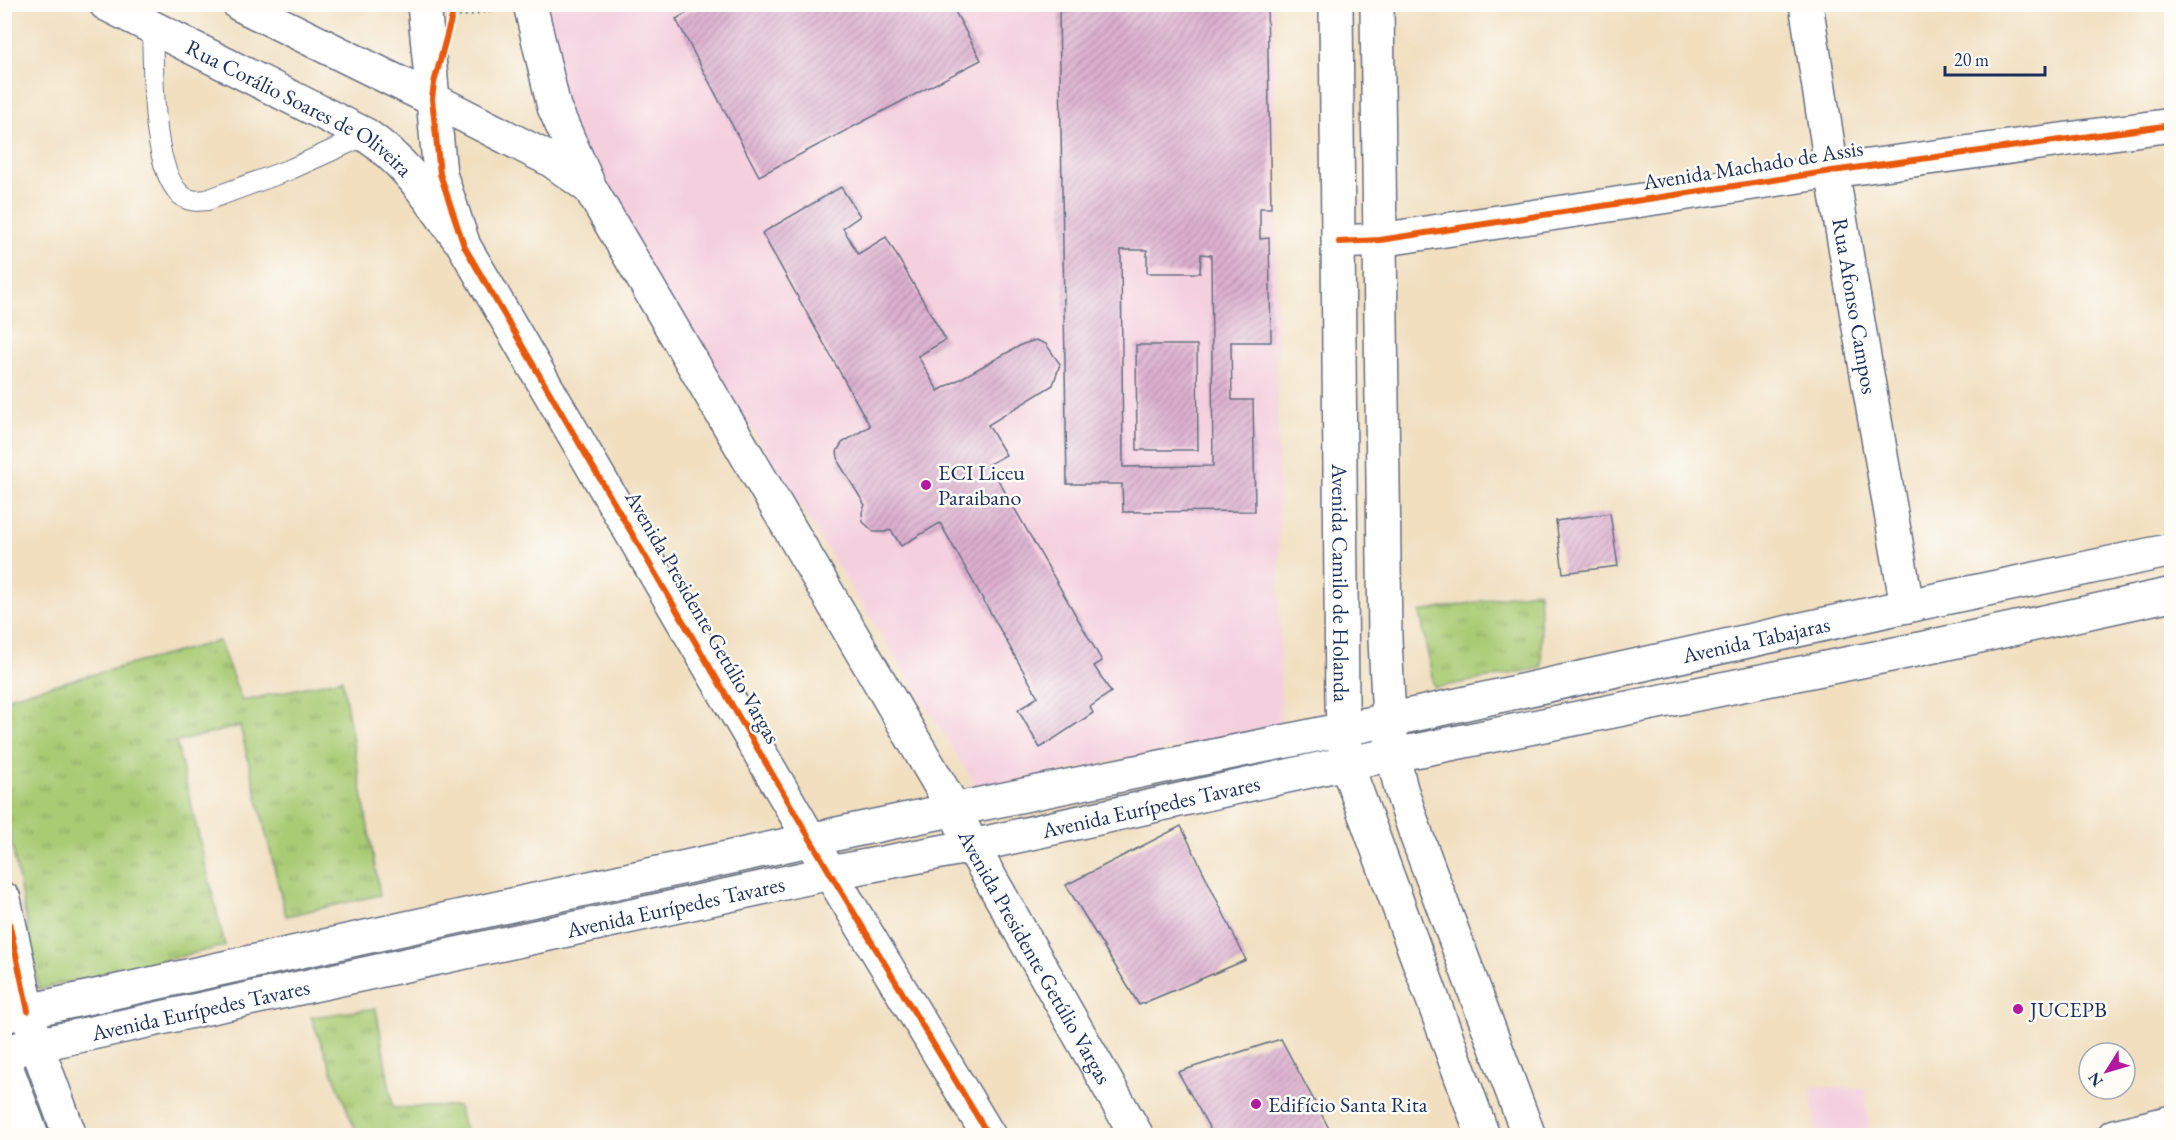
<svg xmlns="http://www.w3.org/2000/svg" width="2176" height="1140" font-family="'EB Garamond',serif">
  <defs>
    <pattern id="grass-tufts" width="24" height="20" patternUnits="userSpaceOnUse" patternTransform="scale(1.5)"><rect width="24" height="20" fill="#a9cb73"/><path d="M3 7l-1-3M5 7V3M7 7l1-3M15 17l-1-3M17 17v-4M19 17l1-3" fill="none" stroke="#89a562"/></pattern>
    <pattern id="building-hatch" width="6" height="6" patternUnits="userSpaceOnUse" patternTransform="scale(1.5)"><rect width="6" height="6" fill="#ddb0cf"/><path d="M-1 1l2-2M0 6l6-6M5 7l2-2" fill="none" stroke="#b290ab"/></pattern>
  </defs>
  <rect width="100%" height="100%" fill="#fdfcf7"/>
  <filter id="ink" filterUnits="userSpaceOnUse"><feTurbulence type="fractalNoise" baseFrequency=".0167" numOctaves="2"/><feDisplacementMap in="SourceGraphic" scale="12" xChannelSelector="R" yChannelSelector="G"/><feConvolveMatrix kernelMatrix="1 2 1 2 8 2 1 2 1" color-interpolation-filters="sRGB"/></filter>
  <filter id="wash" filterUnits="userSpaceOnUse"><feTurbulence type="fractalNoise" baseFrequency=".008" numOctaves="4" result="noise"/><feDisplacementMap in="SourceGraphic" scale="24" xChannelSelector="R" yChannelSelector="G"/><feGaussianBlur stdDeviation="1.35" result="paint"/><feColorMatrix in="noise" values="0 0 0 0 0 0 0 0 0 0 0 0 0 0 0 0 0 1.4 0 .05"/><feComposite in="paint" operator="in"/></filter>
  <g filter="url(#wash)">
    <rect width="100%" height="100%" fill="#f1dfc0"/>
    <path fill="#f4cfde" d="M535,5H1274L1281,726L978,789L561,126Z
      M1811,1086L1866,1089L1869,1135H1816Z"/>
    <path fill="url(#grass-tufts)" stroke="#627d68" stroke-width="1.5" d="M1539,591L1542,668L1434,688L1420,612Z
      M219,641L242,701L342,679L380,895L286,916L240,726L176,742L225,946L39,989L5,807L4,698Z
      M376,1008L393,1108L458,1106L466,1135H357L311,1017Z"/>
    <g id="blocks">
      <path fill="url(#building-hatch)" fill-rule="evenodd" d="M703,4H951L981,60L759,176L676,19Z
        M1119,4H1267L1271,208H1260V239L1269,238L1271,342H1231L1232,400H1253L1255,511L1123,512L1122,484H1067L1059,11L1119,10ZM1121,250H1147V273H1200L1201,254L1211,255L1213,466L1123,467Z
        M841,187L860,216L843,228L858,254L886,237L946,340L918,356L938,391L1023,344L1036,340L1046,344L1060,364L1053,385L988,425L1006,455L989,464L1102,661L1094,666L1111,692L1090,707L1093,713L1040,748L1018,710L1038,697L940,523L901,546L891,530L884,532H874L863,522L862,512L865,505L839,463L837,451L842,443L870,426L762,233Z
        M1136,345H1197L1198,450H1137Z
        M1610,513L1618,566L1563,573L1556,521Z
        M1181,826L1246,960L1139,1005L1066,885Z
        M1281,1039L1333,1136H1214L1178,1072Z"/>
    </g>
  </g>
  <g filter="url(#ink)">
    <use href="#blocks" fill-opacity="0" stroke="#666d80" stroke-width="1.5"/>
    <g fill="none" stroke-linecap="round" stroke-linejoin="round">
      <defs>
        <path id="service" d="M152,28C154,69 150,167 181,195C189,202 198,201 207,200L291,169L366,135"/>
        <g id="minor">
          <path id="s1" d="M1806,4L1832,171L1907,606"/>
          <path d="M1339,242L1380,240L1832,171L2172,125"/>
        </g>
        <path id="tertiary" d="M4,899L28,1011"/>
        <g id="secondary">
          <path id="s2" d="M106,4L366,135C408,164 429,198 458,238"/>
          <path d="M239,4L432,99"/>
        </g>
        <g id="primary">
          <path d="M424,4L440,174L464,246L830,873L989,1136"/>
          <path id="s3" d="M530,4L554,107L590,188L954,809L972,846L1137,1136"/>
          <path id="s4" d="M1336,4L1342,704L1346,763L1483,1136"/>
          <path d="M1377,4L1385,639L1389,720L1393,755L1401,789L1417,837L1529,1136"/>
          <path d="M432,99L551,160L590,188"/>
          <path id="s5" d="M4,1016L855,830L1417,714L1907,606L2172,550"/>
          <path d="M31,1024L37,1046L70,1136"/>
          <path id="s6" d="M4,1052L830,873L972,846L1346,763L1420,750L1920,649L2172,594"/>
          <path d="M4,1061L32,1136"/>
          <path d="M2114,1136L2172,1122"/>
        </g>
      </defs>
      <use href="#service" stroke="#666d80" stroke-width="22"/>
      <use href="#minor" stroke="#666d80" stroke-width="36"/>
      <use href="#tertiary" stroke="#666d80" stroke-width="36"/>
      <use href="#secondary" stroke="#666d80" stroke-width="36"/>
      <use href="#primary" stroke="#666d80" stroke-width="36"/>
      <path stroke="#666d80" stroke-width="4" stroke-dasharray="1.5 4.5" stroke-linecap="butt" d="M459,16L499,9"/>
      <use href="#service" stroke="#fff" stroke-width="20"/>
      <use href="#minor" stroke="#fff" stroke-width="33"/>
      <use href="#tertiary" stroke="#fff" stroke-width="33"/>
      <use href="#secondary" stroke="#fff" stroke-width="33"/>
      <use href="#primary" stroke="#fff" stroke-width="33"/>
      <defs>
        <path id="cycleway" d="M451,4L452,16L434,83L432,99L440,174L464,246L830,873L989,1136
          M1339,242L1380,240L1832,171L2172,125
          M4,899L28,1011"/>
      </defs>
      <use href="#cycleway" stroke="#fdfcf7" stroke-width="10"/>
      <use href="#cycleway" stroke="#e8590c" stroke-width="6"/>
    </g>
  </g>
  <g fill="#b5179e" stroke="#fdfcf7" stroke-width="2">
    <circle cx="926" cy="485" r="6"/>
    <circle cx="2018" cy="1009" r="6"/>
    <circle cx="1256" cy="1104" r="6"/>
  </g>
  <g text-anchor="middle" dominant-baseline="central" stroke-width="5" stroke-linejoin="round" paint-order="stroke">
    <g font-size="22" fill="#1b2f5e" stroke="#fdfcf7">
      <text stroke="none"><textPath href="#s2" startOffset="220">Rua Corálio Soares de Oliveira</textPath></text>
      <text transform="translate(1753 165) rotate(-9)">Avenida Machado de Assis</text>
      <text stroke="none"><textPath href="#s1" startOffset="306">Rua Afonso Campos</textPath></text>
      <text stroke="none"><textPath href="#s4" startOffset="579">Avenida Camilo de Holanda</textPath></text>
      <text transform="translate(703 617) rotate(60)">Avenida Presidente Getúlio Vargas</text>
      <text stroke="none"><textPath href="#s5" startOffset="1792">Avenida Tabajaras</textPath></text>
      <text stroke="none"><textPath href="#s6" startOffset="1173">Avenida Eurípedes Tavares</textPath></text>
      <text stroke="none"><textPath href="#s6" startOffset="687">Avenida Eurípedes Tavares</textPath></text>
      <text stroke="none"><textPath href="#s3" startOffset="1083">Avenida Presidente Getúlio Vargas</textPath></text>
      <text stroke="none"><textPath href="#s6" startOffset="201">Avenida Eurípedes Tavares</textPath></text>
    </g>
    <g font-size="22" fill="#1b2f5e" stroke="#fdfcf7" text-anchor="start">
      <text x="938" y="472">ECI Liceu<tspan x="938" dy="25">Paraibano</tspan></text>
      <text x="2030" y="1009">JUCEPB</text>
      <text x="1268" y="1104">Edifício Santa Rita</text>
    </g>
  </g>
  <rect width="2176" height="1140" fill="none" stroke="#fdfcf7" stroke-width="24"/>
  <g transform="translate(2107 1071) rotate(233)"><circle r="28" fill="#fdfcf7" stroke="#a3aaba" stroke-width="1.5"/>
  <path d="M0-4.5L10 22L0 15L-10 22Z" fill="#b5179e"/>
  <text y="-9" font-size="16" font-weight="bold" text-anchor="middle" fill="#1b2f5e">N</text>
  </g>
  <path d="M1945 66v9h100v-9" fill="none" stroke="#1b2f5e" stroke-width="3"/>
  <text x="1954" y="66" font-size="18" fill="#1b2f5e" stroke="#fdfcf7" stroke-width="4.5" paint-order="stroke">20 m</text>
</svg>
